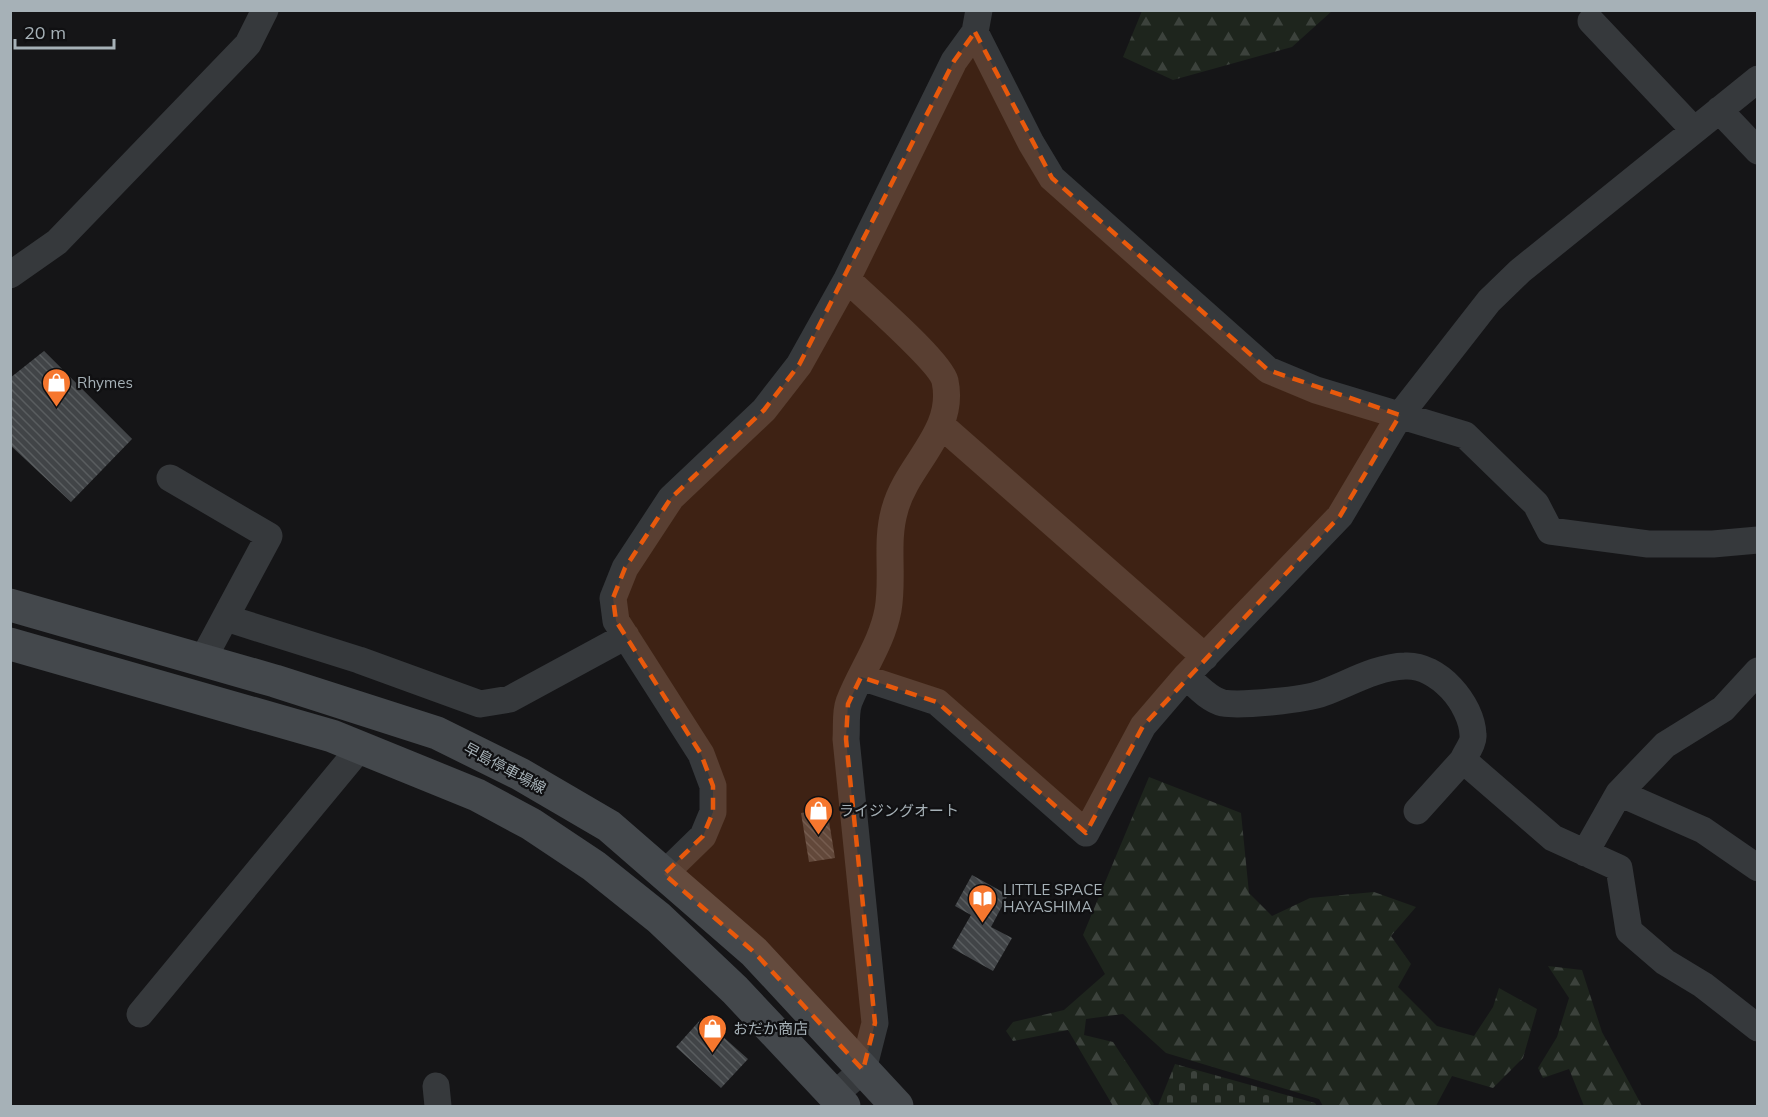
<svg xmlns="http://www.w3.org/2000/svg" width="1768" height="1117" font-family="Mulish,'Noto Sans JP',sans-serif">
  <defs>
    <pattern id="forest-firs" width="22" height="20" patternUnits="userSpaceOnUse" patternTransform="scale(1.5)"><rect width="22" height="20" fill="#1e251d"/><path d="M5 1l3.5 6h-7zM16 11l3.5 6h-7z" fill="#3c423c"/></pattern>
    <pattern id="cemetery-stones" width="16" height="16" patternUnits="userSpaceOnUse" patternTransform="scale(1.5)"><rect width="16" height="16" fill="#1e251d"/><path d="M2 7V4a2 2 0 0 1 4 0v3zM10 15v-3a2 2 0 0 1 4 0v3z" fill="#3c423c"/></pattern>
    <pattern id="building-back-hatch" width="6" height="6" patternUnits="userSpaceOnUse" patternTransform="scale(1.5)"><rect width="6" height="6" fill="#414447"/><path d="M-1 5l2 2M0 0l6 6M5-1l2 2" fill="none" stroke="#595d5f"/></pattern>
  </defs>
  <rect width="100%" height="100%" fill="#151517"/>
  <path fill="url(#forest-firs)" d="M1142,11V10L1332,11L1292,47L1173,80L1123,57Z
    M1149,777L1241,813L1249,893L1272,916L1310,898L1374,892L1416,907L1391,936L1411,964L1398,987L1437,1026L1474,1036L1493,1007L1499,988L1537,1009L1523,1058L1493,1088L1452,1076L1436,1106H1323L1319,1099L1166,1053L1123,1014L1086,1019L1084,1035L1113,1042L1154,1104L1152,1106H1113L1068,1030L1013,1041L1006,1031L1013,1022L1064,1010L1105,974L1083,935Z
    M1548,966L1582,970L1602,1032L1642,1106H1584L1569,1069L1543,1078L1538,1068L1557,1037L1569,998Z"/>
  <path fill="url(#cemetery-stones)" d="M1175,1064L1315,1103L1317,1106H1158Z"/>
  <path fill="url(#building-back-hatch)" d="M44,351L132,439L71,502L10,445V378Z
    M827,809L835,858L809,862L801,813Z
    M972,875L1008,895L991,927L1012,938L993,971L952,948L971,915L955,906Z
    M702,1018L748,1059L721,1088L676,1047Z"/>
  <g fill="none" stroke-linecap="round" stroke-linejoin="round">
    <path stroke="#36393c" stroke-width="27" d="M1591,21L1694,130
      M975,32L1031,143L1052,178L1268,370L1316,390L1465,435L1536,504L1550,531L1648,544H1713L1758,540
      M1719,110L1758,151
      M10,275L57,242L248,44L265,10
      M942,426L1205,657
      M170,478L269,536L202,661
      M226,618L359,660L480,704L510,699L626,636
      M1186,676C1196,685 1209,700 1223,703C1241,706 1305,700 1323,693C1350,683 1376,667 1405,666C1438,664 1472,704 1473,735C1474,742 1466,753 1463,760L1553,838L1619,868L1629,931L1665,962L1703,985L1758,1028
      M861,677L937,702L1086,833L1143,726L1186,676L1340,516L1400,415L1489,301L1520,271L1758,79
      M1619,793L1703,830L1758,868
      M1417,811L1463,760
      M1585,853L1619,793L1665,745L1723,709L1758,671
      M664,874L703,836L713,812V786L701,754L616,621L613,598L625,568L671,498L764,410L799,365L847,279L954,61L975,32L979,10
      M140,1014L360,748
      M436,1086L438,1106
      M834,1095L863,1070L875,1023L846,739C847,727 845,713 849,702C861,671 882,643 888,610C894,577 885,542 895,509C907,464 956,432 945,381C940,361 865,297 847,279"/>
    <path stroke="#44484c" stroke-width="33" d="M10,605L275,681L437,733L520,774L609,826L754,952L897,1106
      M10,644L332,736L477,795L531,824L594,866L659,918L735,990L844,1106"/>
  </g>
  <path fill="#e8590c" fill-opacity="0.2" stroke="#e8590c" stroke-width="4.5" stroke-dasharray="12 8" stroke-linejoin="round" d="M975,32L1052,178L1268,370L1400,415L1340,516L1143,726L1086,833L937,702L861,677L848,704L846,739L875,1023L863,1070L754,952L664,874L703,836L713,812V786L701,754L616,621L613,598L625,568L671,498L764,410L799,365L954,61Z"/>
  <defs>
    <symbol id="shop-pin" viewBox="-11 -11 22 30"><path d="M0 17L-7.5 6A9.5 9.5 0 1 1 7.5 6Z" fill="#f6772e" stroke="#101012"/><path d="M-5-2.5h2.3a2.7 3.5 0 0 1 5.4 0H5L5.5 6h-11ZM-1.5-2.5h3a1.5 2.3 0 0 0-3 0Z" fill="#fff"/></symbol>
    <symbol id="library-pin" viewBox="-11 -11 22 30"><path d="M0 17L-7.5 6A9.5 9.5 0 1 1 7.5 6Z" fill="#f6772e" stroke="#101012"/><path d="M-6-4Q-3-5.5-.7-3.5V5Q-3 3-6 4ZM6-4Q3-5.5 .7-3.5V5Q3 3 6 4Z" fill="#fff"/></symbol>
  </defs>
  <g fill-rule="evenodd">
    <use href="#shop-pin" x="40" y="366" width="33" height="45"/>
    <use href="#shop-pin" x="802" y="794" width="33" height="45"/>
    <use href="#library-pin" x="966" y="882" width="33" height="45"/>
    <use href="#shop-pin" x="696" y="1012" width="33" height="45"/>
  </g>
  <g text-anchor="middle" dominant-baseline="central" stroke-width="4.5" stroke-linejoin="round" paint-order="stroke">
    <g font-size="15" fill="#a6b1b7" stroke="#101012" text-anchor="start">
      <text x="77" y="382">Rhymes</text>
      <text x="839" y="810">ライジングオート</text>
      <text x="1003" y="889">LITTLE SPACE<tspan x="1003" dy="17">HAYASHIMA</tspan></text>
      <text x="733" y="1028">おだか商店</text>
    </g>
    <g font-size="15" fill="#a6b1b7" stroke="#101012">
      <text transform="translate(505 768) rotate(28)">早島停車場線</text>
    </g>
  </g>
  <rect width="1768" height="1117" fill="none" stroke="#a6b1b7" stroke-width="24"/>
  <path d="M15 39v9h99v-9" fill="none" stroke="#a6b1b7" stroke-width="3"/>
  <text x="24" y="39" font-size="18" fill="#a6b1b7" stroke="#101012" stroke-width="4.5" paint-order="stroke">20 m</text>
</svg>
